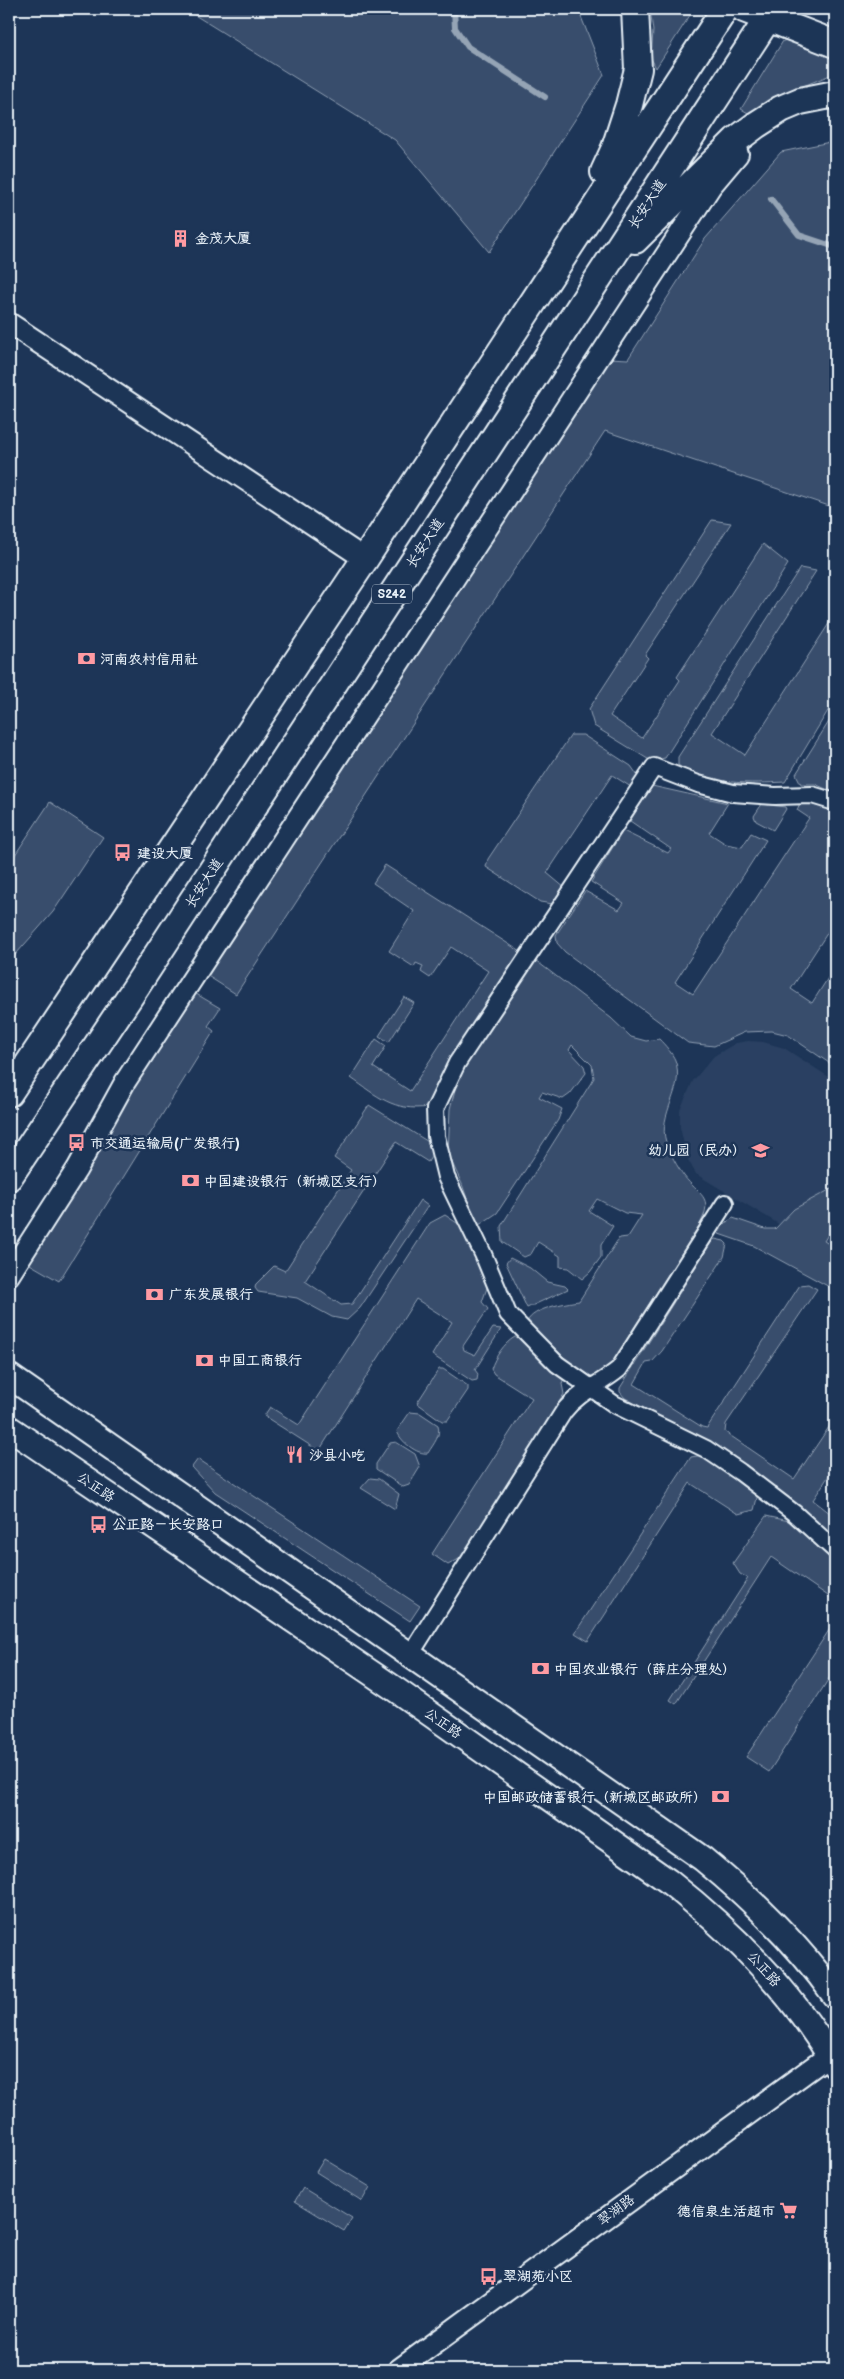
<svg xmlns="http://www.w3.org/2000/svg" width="844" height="2379" font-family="'Balsamiq Sans','LXGW WenKai TC',sans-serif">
  <rect width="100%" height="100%" fill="#1d3557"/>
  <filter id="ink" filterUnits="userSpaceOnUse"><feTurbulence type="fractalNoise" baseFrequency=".02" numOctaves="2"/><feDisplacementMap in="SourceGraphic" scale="10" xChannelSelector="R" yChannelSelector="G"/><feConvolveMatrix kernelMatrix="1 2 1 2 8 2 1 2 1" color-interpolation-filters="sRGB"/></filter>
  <g filter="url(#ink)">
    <path fill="#2a4162" d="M748,1041L763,1042L784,1048L835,1081V1258L696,1174L687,1158L680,1127V1110L693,1081L714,1056L736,1043Z"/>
    <path fill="#374d6c" stroke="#909fb2" d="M185,9H578L604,75L489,252L395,140Z
      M650,9H694L656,68L651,58L653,31Z
      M796,37L835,51V73L779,96L750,114L741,109L783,41Z
      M835,141V508L605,431L236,994L206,975L609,358L628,359L705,239L781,152Z
      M712,520L731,523L645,655L648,658L610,716L642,738L680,680L677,677L763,544L788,564L665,758L651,761L594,726L589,709Z
      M800,568L816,571L712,733L745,755L835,614V699L785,782C754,784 703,785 678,765V757Z
      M835,712V793L815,784H801L796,774Z
      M571,735H583L631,766L638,776L631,787L612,775L547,873L565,888L553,904L540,902L486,867L488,859Z
      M652,786L728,803L709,833L726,844L742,847L751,833L766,840L675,982L693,994L809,818L797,810L801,801L835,811V921L791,989L812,1003L835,967V1067L788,1035L772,1031L745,1032L714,1046L688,1043L565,952L557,943L556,935L585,891L619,910L624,903L591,882L623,831L668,853L671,849L630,821Z
      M50,802L103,837L53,912L9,962V864Z
      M762,804L785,807L786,809L773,830L756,821L754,816Z
      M385,865L521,952L428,1107C394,1112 377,1096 351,1078L376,1039L386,1046L373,1067L410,1091L488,971L451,947L430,978L421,972L423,966L416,963L414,967L389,951L414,911L373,883Z
      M535,960L611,1018L631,1037L646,1041L659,1039C665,1045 672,1053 675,1060C686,1088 657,1114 666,1142C669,1152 678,1168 684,1176C698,1195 715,1196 700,1224L613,1361C605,1369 597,1376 585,1377L527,1322C533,1308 565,1303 579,1301L619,1238L628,1237L642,1215L625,1213L597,1199L589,1211L613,1226L601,1245V1257L590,1272L582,1279L568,1268L560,1267V1256L538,1242L531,1254L524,1257L502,1242L501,1226L594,1078L592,1065L572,1045L569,1050L584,1066L586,1073L570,1094L563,1099L542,1092L539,1097L562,1109L558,1120L497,1213L479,1225L471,1210L462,1184L448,1154L450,1109L457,1082L475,1047Z
      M193,992L220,1008L208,1026L214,1031L59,1281L28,1263L133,1085Z
      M404,997L414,1003L389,1042L379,1036Z
      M369,1105L430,1143L432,1155L428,1162L396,1142L305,1281L341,1305L352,1304L420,1200L428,1206L360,1308L347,1320L332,1317L297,1298L258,1292L255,1288L256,1284L274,1266L285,1271L351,1170L334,1158Z
      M833,1188L835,1189V1223L824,1241L835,1248V1290L754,1246L719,1234L722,1225L733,1218L765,1229H775L794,1209Z
      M445,1215L460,1225L488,1285L482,1302L488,1309L463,1346L464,1350L475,1355L493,1328L501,1329L475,1370L478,1374L477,1380L472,1381L432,1355L452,1322L416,1299L319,1451L264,1416L270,1407L299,1425L430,1223Z
      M715,1239L724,1241L727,1244L724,1257L662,1351L652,1362L646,1363L634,1384L702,1427L707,1428L800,1285L808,1284L817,1289L726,1424L725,1432L794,1479L835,1418V1466L813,1500L835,1517V1539L775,1487L709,1443L625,1398L620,1392V1388L712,1241Z
      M510,1258L530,1268L547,1282L565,1286L568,1289L527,1308L506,1263Z
      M515,1337H520L564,1377L562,1384L564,1394L468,1554L448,1565L432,1554L532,1398L494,1374L491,1369C495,1357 504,1343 515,1337Z
      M439,1369H443L468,1386V1390L447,1421H442L417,1403Z
      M410,1412L420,1413L438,1425C441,1436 434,1443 428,1453C417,1455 400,1441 397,1431Z
      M396,1442L415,1454L420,1467L409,1485L403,1487L376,1469V1464L390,1443Z
      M703,1455L758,1494L754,1510L738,1514L690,1483L588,1641L575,1633L691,1457Z
      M198,1459L420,1606L410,1621L215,1492L192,1467Z
      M370,1478L379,1479L399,1494L395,1509L361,1488Z
      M766,1516L789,1521L835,1561V1594L831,1598L771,1557L676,1704L670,1700L748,1578L740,1574L733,1563Z
      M835,1621V1669L769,1772L746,1757Z
      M324,2159L370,2187L362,2201L316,2172Z
      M303,2188L352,2218L344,2231L295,2201Z"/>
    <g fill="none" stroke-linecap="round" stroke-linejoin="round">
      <path stroke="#95a4b5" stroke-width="6" d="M454,9L455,28L468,47L545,97
        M771,199L799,235L835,247"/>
      <defs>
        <path id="minor" d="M835,802L812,795L775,796L733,793L698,784L654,767L457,1063L435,1109L436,1136L446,1177L483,1254L508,1314L557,1364L614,1404L706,1449L740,1472L794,1513L835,1550
          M410,1655L564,1411C579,1392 601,1384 619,1369L725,1203"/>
        <path id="tertiary" d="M9,323L365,559
          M9,1275L77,1169L125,1082L711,186L738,154
          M398,2370L835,2051"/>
        <path id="secondary" d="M9,1376L703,1859C753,1900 798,1944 835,1996
          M9,1428L392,1687L668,1881C734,1933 793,1992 835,2065"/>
        <path id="primary" d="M744,9L835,44
          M604,172L615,148L629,105L638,69L635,9
          M635,240L736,140L756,125L781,109L800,101L835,94
          M9,1093L365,559L725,9
          M9,1177L136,987L774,9"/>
      </defs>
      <use href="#minor" stroke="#e8f1f8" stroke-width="20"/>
      <use href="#tertiary" stroke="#e8f1f8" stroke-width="24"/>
      <use href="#secondary" stroke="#e8f1f8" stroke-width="28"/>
      <use href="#primary" stroke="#e8f1f8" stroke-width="30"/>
      <use href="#minor" stroke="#1d3557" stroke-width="16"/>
      <use href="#tertiary" stroke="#1d3557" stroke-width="20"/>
      <use href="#secondary" stroke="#1d3557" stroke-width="24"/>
      <use href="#primary" stroke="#1d3557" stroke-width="26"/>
    </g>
  </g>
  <defs>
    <symbol id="building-bare" viewBox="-9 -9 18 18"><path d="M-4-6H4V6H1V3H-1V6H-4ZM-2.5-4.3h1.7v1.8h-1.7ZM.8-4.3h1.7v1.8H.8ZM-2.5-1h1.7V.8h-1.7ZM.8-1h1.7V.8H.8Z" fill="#ff9aa2" stroke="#1d3557" stroke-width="2.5" paint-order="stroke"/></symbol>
    <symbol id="bank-bare" viewBox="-9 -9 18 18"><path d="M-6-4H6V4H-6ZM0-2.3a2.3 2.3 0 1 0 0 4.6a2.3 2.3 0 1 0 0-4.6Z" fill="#ff9aa2" stroke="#1d3557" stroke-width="2.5" paint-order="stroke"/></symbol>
    <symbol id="bus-bare" viewBox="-9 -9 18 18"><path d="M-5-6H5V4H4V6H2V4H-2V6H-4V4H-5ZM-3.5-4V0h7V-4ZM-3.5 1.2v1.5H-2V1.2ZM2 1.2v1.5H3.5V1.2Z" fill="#ff9aa2" stroke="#1d3557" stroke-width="2.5" paint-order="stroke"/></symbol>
    <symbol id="school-bare" viewBox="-9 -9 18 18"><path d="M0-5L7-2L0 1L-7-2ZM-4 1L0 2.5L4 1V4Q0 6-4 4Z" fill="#ff9aa2" stroke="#1d3557" stroke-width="2.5" paint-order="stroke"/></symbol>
    <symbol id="restaurant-bare" viewBox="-9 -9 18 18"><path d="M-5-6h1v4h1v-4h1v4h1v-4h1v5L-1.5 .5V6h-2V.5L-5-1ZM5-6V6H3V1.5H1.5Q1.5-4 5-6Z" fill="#ff9aa2" stroke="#1d3557" stroke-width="2.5" paint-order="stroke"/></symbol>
    <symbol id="supermarket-bare" viewBox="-9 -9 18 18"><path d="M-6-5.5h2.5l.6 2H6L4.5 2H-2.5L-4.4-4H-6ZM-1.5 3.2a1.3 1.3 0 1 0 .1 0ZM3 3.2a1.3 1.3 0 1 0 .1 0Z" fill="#ff9aa2" stroke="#1d3557" stroke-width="2.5" paint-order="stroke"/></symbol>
  </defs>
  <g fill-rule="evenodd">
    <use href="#building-bare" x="168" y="226" width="25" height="25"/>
    <use href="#bank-bare" x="74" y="646" width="25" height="25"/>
    <use href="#bus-bare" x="110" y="840" width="25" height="25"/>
    <use href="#bus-bare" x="64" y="1130" width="25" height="25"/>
    <use href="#school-bare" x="748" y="1138" width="25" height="25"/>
    <use href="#bank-bare" x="178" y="1168" width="25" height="25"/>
    <use href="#bank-bare" x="142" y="1282" width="25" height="25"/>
    <use href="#bank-bare" x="192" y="1348" width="25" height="25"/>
    <use href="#restaurant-bare" x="282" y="1442" width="25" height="25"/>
    <use href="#bus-bare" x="86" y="1512" width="25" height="25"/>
    <use href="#bank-bare" x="528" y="1656" width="25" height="25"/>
    <use href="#bank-bare" x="708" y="1784" width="25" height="25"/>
    <use href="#supermarket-bare" x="776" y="2198" width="25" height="25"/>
    <use href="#bus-bare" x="476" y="2264" width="25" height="25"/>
  </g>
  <g text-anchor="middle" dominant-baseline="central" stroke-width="5" stroke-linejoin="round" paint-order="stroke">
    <rect fill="#1d3557" stroke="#abb9c8" stroke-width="1" x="372" y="584.5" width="40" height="19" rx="4"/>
    <g font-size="12" font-weight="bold" fill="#e8f1f8">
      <text x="392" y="594">S242</text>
    </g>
    <g font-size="14" fill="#e8f1f8" stroke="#1d3557">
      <text transform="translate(647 204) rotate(-57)">长安大道</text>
      <text transform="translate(425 543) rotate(-57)">长安大道</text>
      <text transform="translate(204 883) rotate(-57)">长安大道</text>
      <text transform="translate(96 1487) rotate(34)">公正路</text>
      <text transform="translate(443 1723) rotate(35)">公正路</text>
      <text transform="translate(764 1969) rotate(48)">公正路</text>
      <text transform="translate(616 2210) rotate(-36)">翠湖路</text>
    </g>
    <g font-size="14" font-weight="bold" fill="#e8f1f8" stroke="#1d3557" text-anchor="start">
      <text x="195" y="238">金茂大厦</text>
      <text x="100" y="659">河南农村信用社</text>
      <text x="137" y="853">建设大厦</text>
      <text x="90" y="1143">市交通运输局(广发银行)</text>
      <text x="746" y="1150" text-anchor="end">幼儿园（民办）</text>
      <text x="204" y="1181">中国建设银行（新城区支行）</text>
      <text x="169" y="1294">广东发展银行</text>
      <text x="218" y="1360">中国工商银行</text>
      <text x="309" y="1455">沙县小吃</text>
      <text x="112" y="1524">公正路－长安路口</text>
      <text x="554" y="1669">中国农业银行（薛庄分理处）</text>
      <text x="707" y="1797" text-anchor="end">中国邮政储蓄银行（新城区邮政所）</text>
      <text x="775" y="2211" text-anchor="end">德信泉生活超市</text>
      <text x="503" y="2276">翠湖苑小区</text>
    </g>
  </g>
  <rect width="844" height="2379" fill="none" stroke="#1d3557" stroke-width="30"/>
  <rect x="15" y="15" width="814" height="2349" fill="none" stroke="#e8f1f8" stroke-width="2" filter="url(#ink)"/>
</svg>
